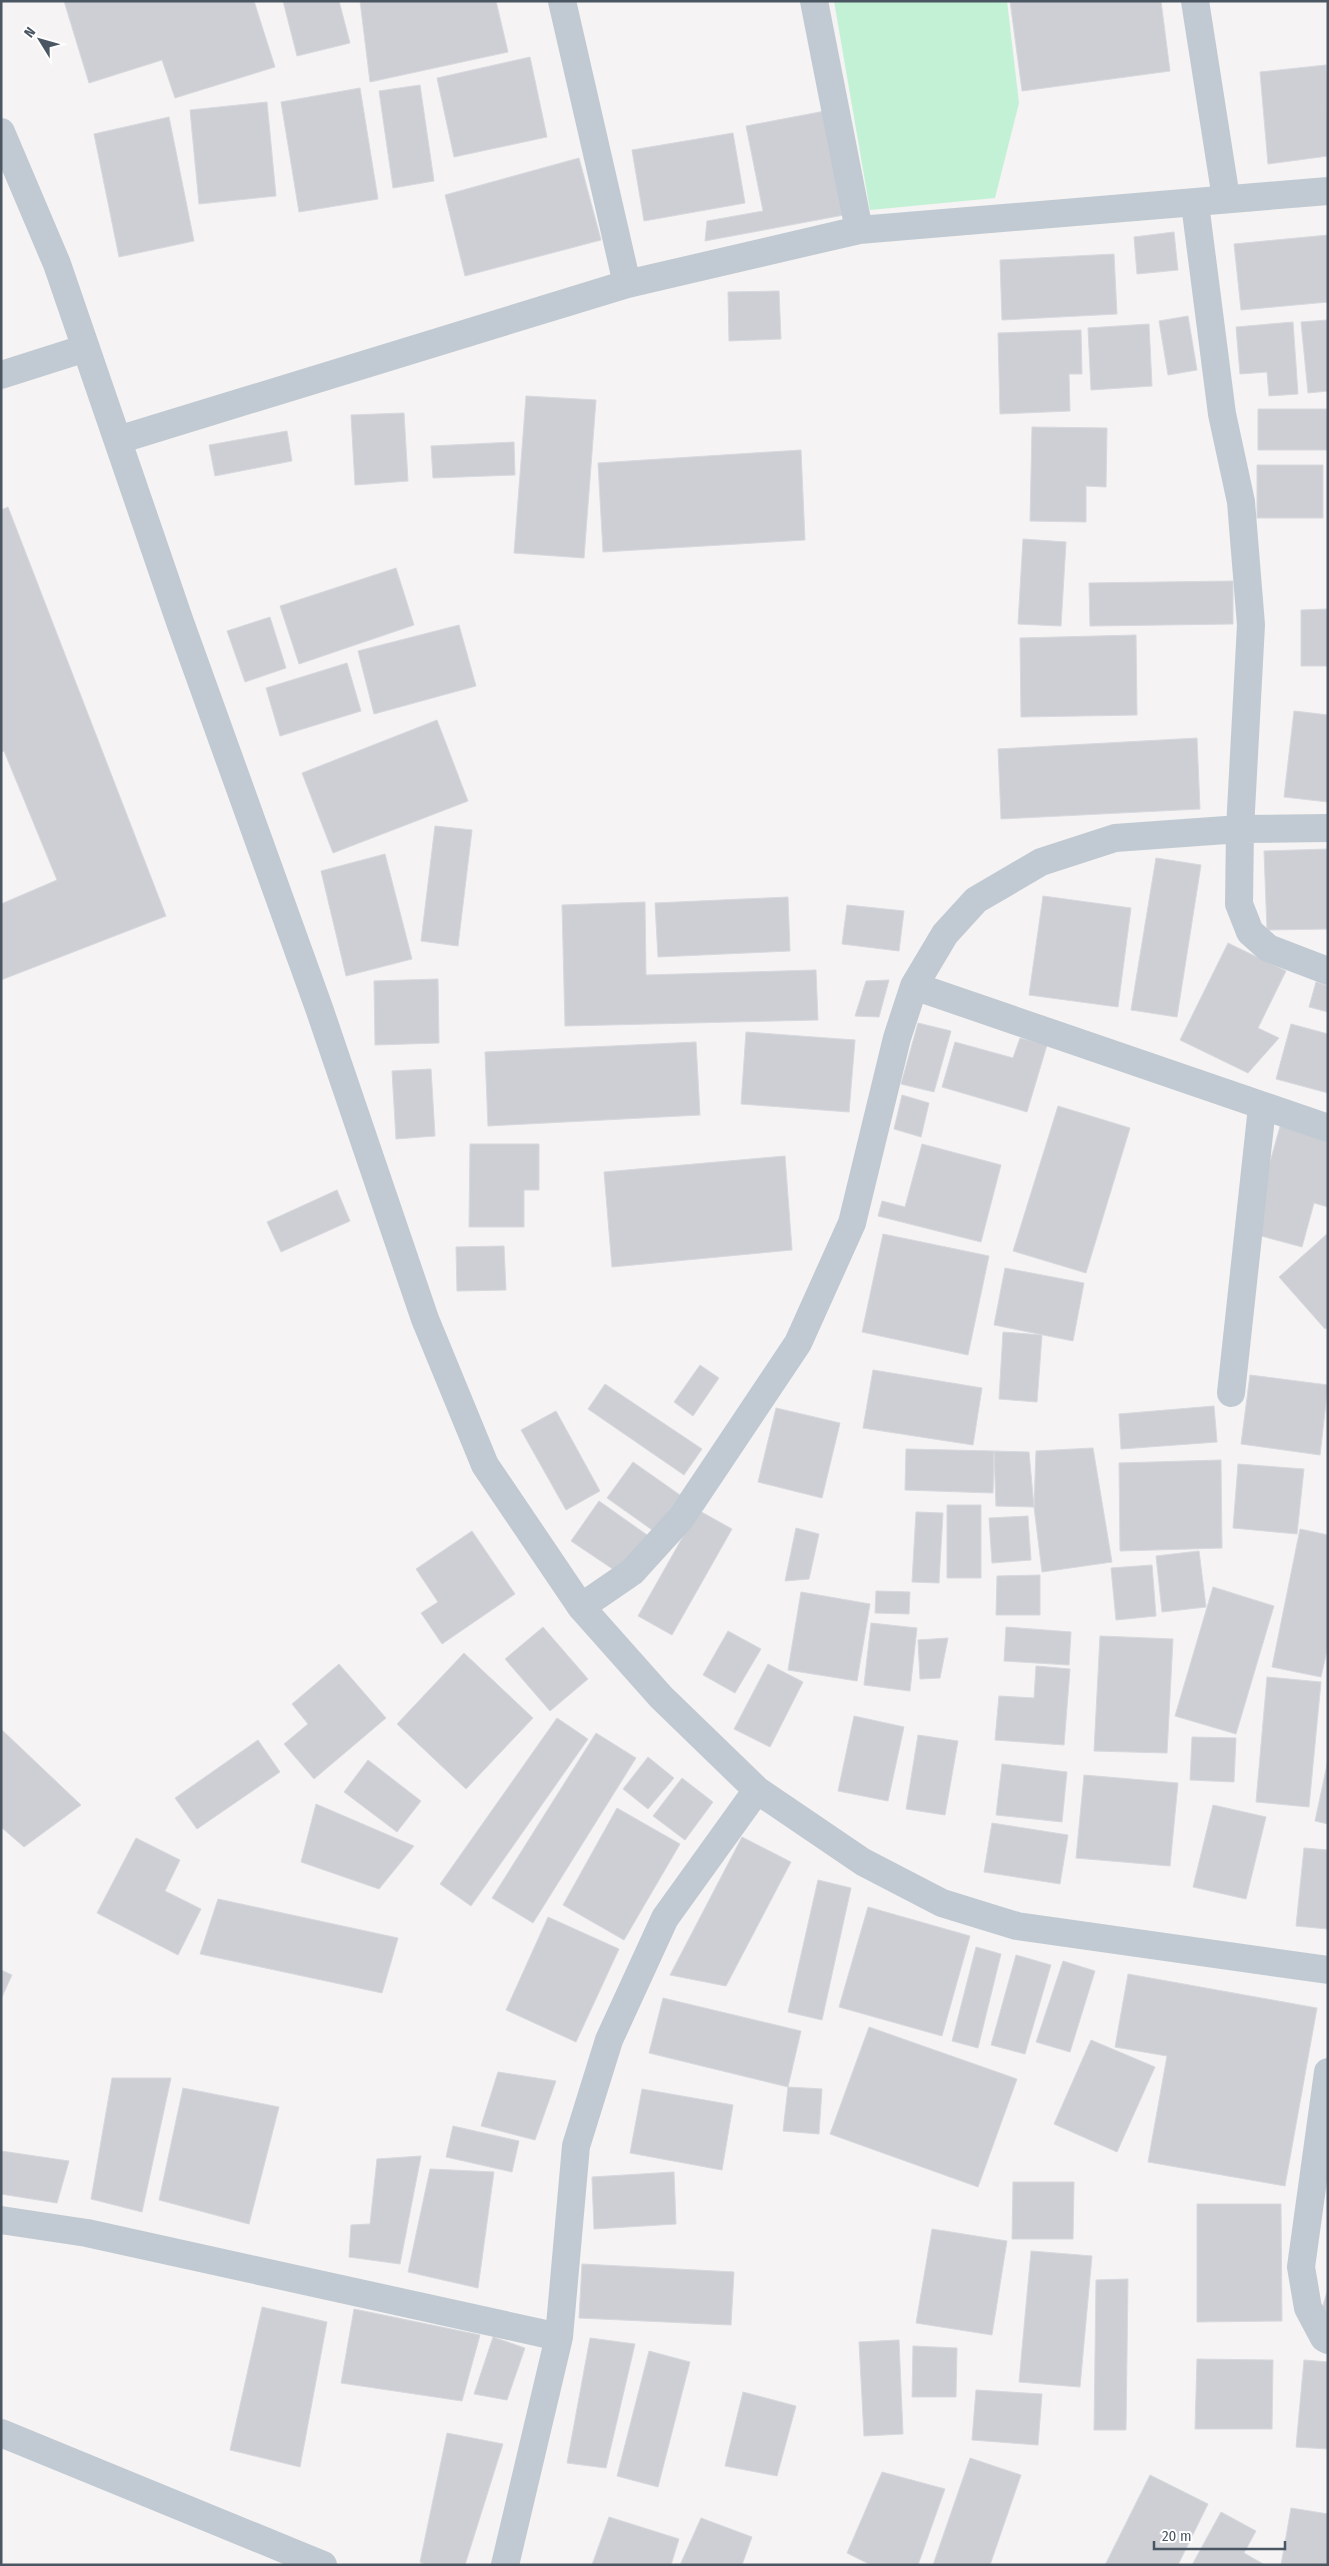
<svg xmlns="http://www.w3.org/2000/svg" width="1329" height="2566" font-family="'Fira Sans Condensed',sans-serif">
  <rect width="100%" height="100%" fill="#f5f3f3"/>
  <path fill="#c3f1d5" d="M834,1H1007L1019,103L995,198L870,210Z"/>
  <path fill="#cdcfd5" stroke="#d7d9de" d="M64,1H254L275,67L175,98L162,60L89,83Z
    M283,1H339L350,43L297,56Z
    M360,1H496L508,52L370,82Z
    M1010,1H1161L1170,71L1022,91Z
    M530,57L547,137L454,157L437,78Z
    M1326,65L1328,156L1268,164L1260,72Z
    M420,85L434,181L393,188L379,91Z
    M360,88L378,199L299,212L281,102Z
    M267,102L276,196L199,204L190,110Z
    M825,111L844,215L705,241L707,221L763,211L746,126Z
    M169,117L194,241L119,257L94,134Z
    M733,133L745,203L644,221L632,150Z
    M579,158L601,240L465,276L445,195Z
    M1174,232L1178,270L1137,274L1134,237Z
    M1328,235V302L1241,310L1234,244Z
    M1114,254L1117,314L1002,320L1000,260Z
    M779,291L781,339L729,341L728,292Z
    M1188,316L1197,370L1168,375L1159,321Z
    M1328,320V391L1308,393L1301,322Z
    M1293,322L1298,394L1269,396L1267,372L1240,374L1236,327Z
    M1149,324L1152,386L1091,390L1088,328Z
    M1081,330L1082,374H1069L1070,411L1000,414L998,333Z
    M526,396L596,400L584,558L514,553Z
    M1258,409H1328V450H1258Z
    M404,413L408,481L355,485L351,415Z
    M1032,427L1107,428L1106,487L1086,486V522L1030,521Z
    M287,431L292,461L215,476L209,445Z
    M514,442L515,475L433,478L431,446Z
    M801,450L805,540L603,552L598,463Z
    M1257,465H1323V518H1257Z
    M8,507L166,916L1,980V904L57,880L4,751L1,752V510Z
    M1023,539L1066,542L1061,626L1018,624Z
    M396,568L414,625L299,664L280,606Z
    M1233,581V624L1090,626L1089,583Z
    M1328,609V666H1301V610Z
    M270,617L286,668L245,682L227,631Z
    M459,625L476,686L374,714L358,651Z
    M1136,635L1137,715L1021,717L1020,638Z
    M347,663L361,711L280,736L266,688Z
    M1294,711L1328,715V802L1284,797Z
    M437,720L468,801L333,853L302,773Z
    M1197,738L1200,809L1001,819L998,749Z
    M435,826L472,830L458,946L421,941Z
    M1328,849V929L1267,930L1264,851Z
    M385,854L412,959L346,976L321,871Z
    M1156,858L1201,865L1177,1017L1131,1010Z
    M1043,896L1131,908L1118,1007L1029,995Z
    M788,897L790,951L658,957L655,903Z
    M645,902L646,975L816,970L818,1020L565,1026L562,905Z
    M847,905L904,911L899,951L842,944Z
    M1228,943L1286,971L1258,1028L1279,1038L1248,1073L1180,1040Z
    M438,979L439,1043L375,1045L374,981Z
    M889,980L879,1017L855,1016L866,981Z
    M1316,982L1328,986V1012L1309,1007Z
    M918,1023L951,1031L934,1092L901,1084Z
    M1291,1024L1328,1034V1093L1276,1079Z
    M746,1032L855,1040L849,1112L741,1104Z
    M1020,1038L1047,1045L1027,1112L942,1087L955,1042L1013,1058Z
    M696,1042L700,1115L488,1126L485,1052Z
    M431,1069L435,1136L396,1139L392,1071Z
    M902,1095L929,1103L921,1137L894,1129Z
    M1058,1106L1130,1128L1086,1273L1013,1251Z
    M1281,1123L1328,1135V1207L1314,1203L1302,1247L1250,1233Z
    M470,1144H539V1190H524V1227H469Z
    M922,1144L1001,1165L981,1242L878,1216L882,1201L905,1207Z
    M785,1156L792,1250L612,1267L604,1172Z
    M337,1190L350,1221L281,1252L267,1222Z
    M1328,1233V1327L1325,1329L1279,1277Z
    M883,1234L989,1256L968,1355L862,1332Z
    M504,1246L506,1290L457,1291L456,1247Z
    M1005,1268L1084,1283L1073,1341L994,1325Z
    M1003,1332L1042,1335L1037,1402L999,1399Z
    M700,1365L719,1378L693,1416L674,1402Z
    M873,1370L982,1388L973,1445L863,1428Z
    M1250,1375L1328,1385L1320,1455L1241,1444Z
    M605,1384L702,1449L684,1475L588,1409Z
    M1214,1406L1217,1442L1121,1449L1119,1414Z
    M776,1408L840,1423L822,1498L758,1482Z
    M556,1411L600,1491L566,1510L521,1430Z
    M1093,1448L1112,1562L1042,1572L1034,1507L1036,1451Z
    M906,1449L994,1451L993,1493L905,1490Z
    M994,1451L1029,1452L1034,1507L996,1506Z
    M1221,1460L1222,1548L1120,1551L1119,1463Z
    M633,1462L680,1495L655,1532L607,1498Z
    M1238,1464L1304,1469L1297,1534L1233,1528Z
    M599,1501L650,1537L623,1576L571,1541Z
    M947,1505H981V1578H947Z
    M698,1510L732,1529L672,1635L638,1616Z
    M916,1512L943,1513L939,1583L912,1582Z
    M1028,1516L1031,1560L992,1563L989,1518Z
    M796,1528L819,1534L809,1579L785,1581Z
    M1300,1529L1328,1535V1646L1321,1677L1272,1667Z
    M472,1531L515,1594L442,1644L421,1613L438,1602L416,1569Z
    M1199,1551L1206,1607L1162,1612L1156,1556Z
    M1152,1565L1156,1616L1116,1620L1111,1568Z
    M1040,1575V1615H996L997,1576Z
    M1213,1587L1274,1606L1236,1734L1175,1716Z
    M876,1591L910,1592L909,1614L875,1613Z
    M801,1592L870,1604L857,1681L788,1670Z
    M871,1623L917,1628L910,1691L864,1685Z
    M543,1627L588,1679L550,1711L505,1659Z
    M1006,1627L1071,1632L1069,1665L1004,1661Z
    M728,1631L761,1649L735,1693L703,1675Z
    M1100,1636L1173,1639L1167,1753L1094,1751Z
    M948,1638L940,1678L920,1679L918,1640Z
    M464,1653L533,1718L466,1789L397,1724Z
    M339,1664L386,1718L314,1779L284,1744L308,1724L292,1704Z
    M768,1664L803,1682L770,1747L734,1729Z
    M1036,1666L1070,1669L1064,1745L995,1740L999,1696L1034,1698Z
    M1267,1677L1321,1682L1309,1807L1256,1802Z
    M854,1716L904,1727L888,1801L838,1791Z
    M557,1718L588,1739L471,1906L440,1884Z
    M1,1729L81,1805L24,1847L1,1827Z
    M596,1733L636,1758L533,1923L492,1898Z
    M918,1735L958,1741L945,1815L906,1809Z
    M1192,1737L1236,1738L1234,1782L1190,1780Z
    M258,1740L280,1772L197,1829L175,1798Z
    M648,1757L674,1778L648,1809L623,1789Z
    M368,1760L421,1801L397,1832L344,1792Z
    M1328,1760V1824L1315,1821Z
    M1002,1764L1067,1772L1062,1822L996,1815Z
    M1084,1775L1178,1783L1170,1866L1076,1858Z
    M682,1778L713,1802L685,1840L653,1816Z
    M316,1804L414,1846L379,1889L301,1862Z
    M1213,1805L1266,1817L1246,1899L1193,1887Z
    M617,1808L680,1844L624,1940L563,1905Z
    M992,1823L1068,1835L1060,1884L984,1872Z
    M742,1837L791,1862L726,1986L670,1975Z
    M136,1838L180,1860L165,1891L201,1909L178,1955L97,1913Z
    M1304,1848L1328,1850V1929L1296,1926Z
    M818,1880L851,1888L822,2020L788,2012Z
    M218,1899L398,1938L382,1993L200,1954Z
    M868,1907L970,1936L942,2036L839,2007Z
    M548,1917L619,1949L576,2042L506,2010Z
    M976,1947L1001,1954L978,2048L952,2041Z
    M1016,1955L1051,1965L1025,2054L991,2045Z
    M1063,1961L1095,1971L1070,2052L1036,2042Z
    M1,1970L12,1975L1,1999Z
    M1128,1974L1317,2008L1285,2186L1148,2162L1167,2056L1115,2047Z
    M663,1998L801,2031L788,2087L649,2053Z
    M869,2027L1017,2079L978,2187L830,2134Z
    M1091,2040L1155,2067L1117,2152L1054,2124Z
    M498,2072L556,2081L535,2140L481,2126Z
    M112,2078H171L142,2212L91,2199Z
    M788,2087L822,2089L819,2134L783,2131Z
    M183,2088L279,2107L249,2224L159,2200Z
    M642,2089L733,2105L722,2170L630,2153Z
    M453,2126L519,2141L512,2172L446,2157Z
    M1,2151L69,2161L57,2203L1,2194Z
    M421,2156L400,2264L349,2257L351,2225L370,2224L377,2159Z
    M430,2169L494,2172L478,2288L408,2272Z
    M674,2172L676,2224L594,2229L592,2177Z
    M1013,2182H1074L1073,2239H1012Z
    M1197,2204H1281L1282,2321L1197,2322Z
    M932,2229L1007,2241L992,2335L916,2323Z
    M1031,2251L1092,2256L1080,2387L1019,2382Z
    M582,2264L734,2272L731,2325L579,2318Z
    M1128,2279L1126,2430H1094L1096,2280Z
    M1328,2289V2321L1319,2318Z
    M262,2307L327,2322L300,2467L230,2450Z
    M354,2309L480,2335L462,2401L341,2383Z
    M493,2337L525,2348L507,2400L474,2394Z
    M590,2338L635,2344L606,2468L567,2463Z
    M899,2340L903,2434L864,2436L859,2342Z
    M913,2346L957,2348L956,2397H912Z
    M649,2351L690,2362L658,2487L617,2476Z
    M1197,2359L1273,2360L1272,2429H1195Z
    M1304,2360L1328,2362V2449L1296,2447Z
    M976,2390L1042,2394L1038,2445L972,2440Z
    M743,2392L796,2406L777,2476L725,2466Z
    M447,2433L503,2444L465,2565H426L420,2562Z
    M970,2458L1021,2475L990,2565H933Z
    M882,2472L945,2489L918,2565H871L847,2553Z
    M1150,2475L1208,2504L1178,2565H1105Z
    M1291,2508L1328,2514V2565H1281Z
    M1221,2512L1256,2531L1244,2553L1265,2565H1192Z
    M609,2517L679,2539L671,2565H592Z
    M701,2518L752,2537L742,2565H680Z"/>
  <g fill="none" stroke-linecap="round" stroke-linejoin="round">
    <path stroke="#c1cad2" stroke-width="28" d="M562,1L627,284
      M814,1L859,230
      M1195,1L1226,198
      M1,132L57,264L180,622L319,1008L425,1319L485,1465L581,1607L661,1697L757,1790L863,1862L942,1903L1017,1926L1328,1970
      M1195,204L1222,414L1241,502L1251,625L1240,829L1239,904L1250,932L1268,948L1328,971
      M1,375L86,348
      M118,440L627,284L859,230L1328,191
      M914,986L1328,1128
      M1231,1393L1262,1107
      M581,1607L632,1572L681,1518L798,1343L852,1223L897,1038L914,986L945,934L976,900L1041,862L1115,838L1240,829L1328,828
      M1328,2072L1301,2267L1308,2308L1324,2338L1328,2340
      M1,2220L87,2233L559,2337
      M1,2433L323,2565
      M505,2565L559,2337L576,2146L609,2040L665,1918L757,1790"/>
  </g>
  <rect width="1329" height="2566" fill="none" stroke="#4a5661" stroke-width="5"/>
  <g transform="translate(40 40) rotate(307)" stroke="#ffffff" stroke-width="4" paint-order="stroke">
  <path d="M0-4L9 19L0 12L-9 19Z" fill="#4a5661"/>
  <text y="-8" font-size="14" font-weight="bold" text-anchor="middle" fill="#4a5661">N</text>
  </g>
  <path d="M1154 2541v8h131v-8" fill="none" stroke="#4a5661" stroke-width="2.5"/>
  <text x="1162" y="2541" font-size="15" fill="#4a5661" stroke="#ffffff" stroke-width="4" paint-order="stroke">20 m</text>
</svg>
